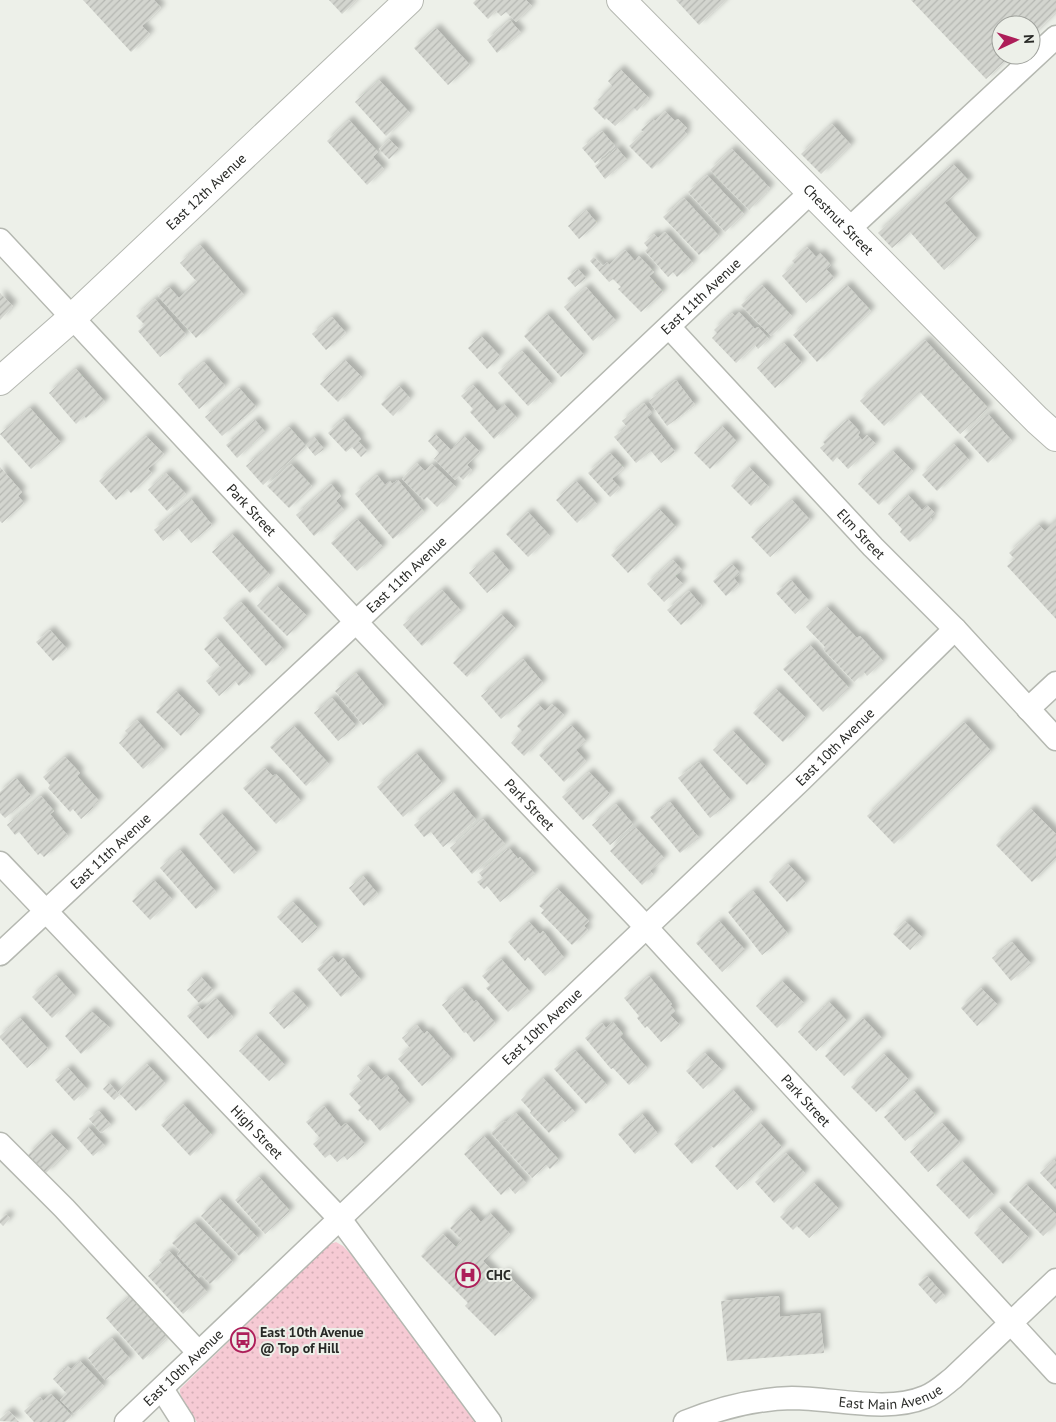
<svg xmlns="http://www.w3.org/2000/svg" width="1056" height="1422" font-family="'PT Sans',sans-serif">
  <defs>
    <pattern id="park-dots" width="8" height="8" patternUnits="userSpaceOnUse" patternTransform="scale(1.25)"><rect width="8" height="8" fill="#f6cad4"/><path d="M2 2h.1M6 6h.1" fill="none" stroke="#d3aeb6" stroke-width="1.8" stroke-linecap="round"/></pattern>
    <pattern id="building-hatch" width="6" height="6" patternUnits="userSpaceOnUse" patternTransform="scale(1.25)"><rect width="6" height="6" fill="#d3d5cf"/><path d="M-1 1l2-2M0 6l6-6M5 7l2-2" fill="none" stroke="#b5b7b2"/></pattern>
    <filter id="shadow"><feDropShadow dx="4.5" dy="-4.5" stdDeviation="2.5" flood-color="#0004"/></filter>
  </defs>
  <rect width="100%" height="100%" fill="#edf0e9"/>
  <path fill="url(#park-dots)" d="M336,1242L343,1246L381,1286L444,1375L475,1422H197C190,1413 179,1401 180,1389L328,1245Z"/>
  <path fill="url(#building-hatch)" filter="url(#shadow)" d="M83,0H154L161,8L142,26L150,34L131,52Z
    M329,0H357L342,14Z
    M476,0H526L532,6L516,22L506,12L501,16L496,11L488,19L473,3Z
    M676,0H726L699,25Z
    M911,0H1056V12L1031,36V25H1001V55H1011L986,79Z
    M510,20L521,33L497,53L487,40Z
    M436,28L470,65L448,85L414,48Z
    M620,69L649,98L637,111L634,108L615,126L606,118L605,120L593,108L600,102L598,100L612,86L608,81Z
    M379,80L410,113L386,136L355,102Z
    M665,111L675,121L678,119L687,128L684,131L687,134L652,169L629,146L644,132L641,130L653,119L655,121Z
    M349,120L378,152L373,157L384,169L367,185L327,141Z
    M832,124L851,145L821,174L801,154Z
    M602,131L615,146L595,163L582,148Z
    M389,139L399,149L389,159L379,149Z
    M617,148L627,160L605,179L595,166Z
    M732,149L770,188L749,210L710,170Z
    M953,164L969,181L945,203L977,239L944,270L910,232L892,248L878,233Z
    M707,175L744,214L725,232L688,192Z
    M684,198L719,236L699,255L663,217Z
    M586,210L597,223L579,239L568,226Z
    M665,232L693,263L677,277L673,272L668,277L645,251L648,248L644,243L654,234L658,238Z
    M200,245L244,295L196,338L158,296L169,287L179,298L197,282L180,263Z
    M807,247L816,257L820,253L831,265L826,269L834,278L806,303L782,276L795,264L792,261Z
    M625,250L635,261L639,256L654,272L649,276L663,292L641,312L618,289L621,287L613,279L609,282L590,261L594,257L603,266L607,262L609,265Z
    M578,269L586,278L575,287L567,278Z
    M762,285L792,316L771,336L741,305Z
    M847,285L871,311L817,362L793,335Z
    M586,287L616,321L593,341L564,307Z
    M0,293L13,306L0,320Z
    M155,299L186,335L160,357L138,331L145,325L136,316Z
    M739,312L755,329L758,327L769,339L758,349L755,345L736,363L712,338L717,333L714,330L732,313L735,316Z
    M547,314L584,355L561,377L524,336Z
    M332,317L346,333L326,350L312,334Z
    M481,336L500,356L487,369L468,348Z
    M925,340L988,408L960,434L920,392L884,426L860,401Z
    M784,343L802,363L775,388L757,368Z
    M522,351L552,384L528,406L498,373Z
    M345,360L362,377L338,402L320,384Z
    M204,362L225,386L199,409L178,384Z
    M76,369L105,402L86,418L84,416L76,424L49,393Z
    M676,380L695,405L667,426L649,401Z
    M473,385L497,411L504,404L517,418L494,439L470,412L473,409L461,396Z
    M399,386L410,398L393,416L381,404Z
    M239,388L256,407L222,436L205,417Z
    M644,403L652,413L647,417L675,452L661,463L651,451L636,463L614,437L627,427L622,421Z
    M30,408L61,443L31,469L0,434Z
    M988,414L1012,441L988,463L964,437Z
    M343,419L361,439L358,441L367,451L361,457L352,447L346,452L328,433Z
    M848,419L860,432L858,435L862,440L867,435L876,444L848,469L837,457L833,462L820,448L825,444L823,442Z
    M255,420L265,432L237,458L226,445Z
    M722,426L737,442L710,469L694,453Z
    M289,427L306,446L263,485L246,466Z
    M435,434L451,450L464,436L480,452L467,465L472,470L463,480L459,476L455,480L434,459L439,453L428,441Z
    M146,436L164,454L148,469L152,473L131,493L127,489L116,500L99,481Z
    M314,437L324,449L315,456L306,445Z
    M954,444L969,460L937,491L922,475Z
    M893,451L913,471L879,505L858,484Z
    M610,453L624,468L612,479L620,488L610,497L588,473Z
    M417,463L425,471L432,464L456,487L437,507L427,497L424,500L402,479Z
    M291,464L312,486L289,508L267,486Z
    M0,467L22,492L18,496L24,503L2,523L0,521Z
    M749,467L769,487L751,506L731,486Z
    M166,473L186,494L167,511L148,490Z
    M377,475L385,485L390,481L392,484L398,480L424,512L393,539L355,494Z
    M576,481L597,504L577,523L556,500Z
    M331,484L341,496L336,501L344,510L314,536L296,515Z
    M908,495L922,510L927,505L935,513L930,517L932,520L910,542L900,532L902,529L888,514Z
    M191,499L212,525L191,543L178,528L163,541L154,530Z
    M792,500L810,520L770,557L751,537Z
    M659,509L676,527L628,573L611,555Z
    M528,512L550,536L528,557L506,534Z
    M357,519L383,547L357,571L331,543Z
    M1056,520V619L1007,566L1015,559L1009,553L1039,525L1045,531Z
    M232,534L270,575L250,593L212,552Z
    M493,552L510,572L487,593L469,573Z
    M673,560L682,570L675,576L683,584L664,602L647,584Z
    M732,564L740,573L734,578L739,585L726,596L713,581Z
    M791,580L809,601L795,614L776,593Z
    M277,586L307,616L287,636L257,606Z
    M442,590L461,611L422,646L403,625Z
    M689,591L702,606L681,625L667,610Z
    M241,602L284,650L266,666L223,618Z
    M827,607L857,638L860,636L883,661L867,676L864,672L854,682L823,649L825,647L806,627Z
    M501,614L515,628L467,677L453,663Z
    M50,630L67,649L53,661L36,642Z
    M216,637L251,676L239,686L235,681L219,696L206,681L221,668L204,649Z
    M810,645L849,688L823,712L783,669Z
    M523,659L543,683L501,719L481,696Z
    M356,673L384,707L363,725L335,691Z
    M776,689L806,718L783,742L753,713Z
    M176,691L200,715L181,736L156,712Z
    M332,698L356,726L338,741L314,713Z
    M538,704L545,711L552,704L564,715L524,756L511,743L522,731L517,726Z
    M137,720L164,750L143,769L119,743L128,734L125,731Z
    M964,722L991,751L894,844L867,816Z
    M571,725L586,741L576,750L586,761L564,782L539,755Z
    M294,726L329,764L306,786L270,747Z
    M733,731L766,766L747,785L713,750Z
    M416,753L442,783L403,817L377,787Z
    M65,757L80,773L77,776L99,801L93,806L94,807L81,819L73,809L70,812L48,788L50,785L43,777Z
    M699,762L731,801L710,818L678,778Z
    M265,768L273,776L276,774L301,801L276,824L243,788Z
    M589,772L610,794L583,820L562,797Z
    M16,778L31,796L5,818L0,813V792Z
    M453,792L476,820L443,847L431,832L424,837L414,825Z
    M41,796L54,811L50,814L68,836L44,857L40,853L38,855L19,832L15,835L7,825Z
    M670,802L699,838L680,853L650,817Z
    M616,804L633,824L610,845L592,825Z
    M1031,809L1056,834V858L1032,882L996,845Z
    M221,813L257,853L234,874L199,834Z
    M483,819L505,844L472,874L450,848Z
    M635,827L664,858L650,871L653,874L642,885L610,851Z
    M509,848L518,859L520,857L535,874L500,902L487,886L484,889L477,882L483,878L479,873Z
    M180,850L216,892L196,909L160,868Z
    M788,864L806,883L787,902L769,882Z
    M363,876L378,894L364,906L349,888Z
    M154,880L172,899L150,920L132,901Z
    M557,888L589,921L584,926L588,930L572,945L541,913L544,910L539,906Z
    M753,891L788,934L762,955L728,912Z
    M293,902L318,928L302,943L277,917Z
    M719,921L745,950L722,972L696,943Z
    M905,921L922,937L910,950L893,934Z
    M529,922L540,934L543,931L564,958L545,976L528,957L525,961L508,942Z
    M1012,942L1031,964L1011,981L992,958Z
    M332,956L338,963L343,958L361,980L341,997L317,969Z
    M501,959L530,992L508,1012L486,988L490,985L482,976Z
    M56,975L75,996L52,1018L32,997Z
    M649,976L672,1004L670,1005L675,1011L670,1015L680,1025L661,1042L647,1026L645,1028L637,1018L639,1016L624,998Z
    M201,977L213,990L199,1003L187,990Z
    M782,981L804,1003L777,1028L756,1006Z
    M462,988L474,1002L476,1000L495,1023L474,1042L466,1032L464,1033L442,1005Z
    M981,988L998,1005L977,1026L961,1008Z
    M293,992L308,1008L284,1029L269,1013Z
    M216,998L233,1017L208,1039L187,1016L198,1006L202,1010Z
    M829,1002L847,1021L816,1051L798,1032Z
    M91,1011L110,1028L81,1054L65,1036Z
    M20,1018L48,1049L27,1068L0,1038V1036Z
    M863,1018L882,1038L844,1076L825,1056Z
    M613,1022L623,1034L620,1037L647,1068L629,1085L613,1068L611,1069L585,1038L602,1023L606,1028Z
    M417,1025L424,1034L427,1031L452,1059L422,1086L398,1059L410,1048L402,1038Z
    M256,1035L285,1065L269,1081L239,1051Z
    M575,1050L607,1085L586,1104L554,1069Z
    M705,1053L722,1070L703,1089L686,1071Z
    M884,1054L909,1080L876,1112L851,1087Z
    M147,1064L165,1083L136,1111L118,1092Z
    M368,1066L381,1080L387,1075L399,1088L397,1090L410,1104L380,1131L370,1119L368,1121L358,1110L361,1107L349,1094L362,1082L357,1076Z
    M68,1068L87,1089L74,1101L55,1080Z
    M543,1078L575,1112L565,1122L562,1120L549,1133L530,1113L531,1111L521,1100Z
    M109,1083L119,1095L114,1100L103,1089Z
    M733,1090L753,1112L714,1148L711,1146L692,1164L674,1144Z
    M914,1091L935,1115L905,1141L884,1117Z
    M183,1104L212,1135L190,1156L161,1125Z
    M324,1106L341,1127L346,1123L365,1144L347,1160L344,1156L337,1162L330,1154L325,1158L313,1144L320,1138L306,1122Z
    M99,1111L111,1125L101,1133L89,1119Z
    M516,1113L559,1160L550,1169L546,1165L532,1178L491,1133L504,1121L506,1122Z
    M642,1114L658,1134L635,1154L618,1134Z
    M760,1123L782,1147L737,1190L715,1166Z
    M942,1123L960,1143L928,1172L910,1152Z
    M88,1127L105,1146L93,1156L77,1138Z
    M50,1133L68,1151L46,1173L28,1155Z
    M484,1136L526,1183L515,1194L509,1187L501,1195L464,1154Z
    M786,1153L805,1173L774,1203L755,1182Z
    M1054,1160L1056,1163V1190L1040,1173Z
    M962,1161L994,1195L969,1219L936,1185Z
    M259,1177L290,1211L265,1234L235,1200Z
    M814,1183L839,1209L809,1238L797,1226L793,1230L780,1217Z
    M1026,1184L1056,1214V1223L1043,1236L1009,1202Z
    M219,1198L258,1238L239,1256L201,1216Z
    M999,1208L1029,1238L1003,1264L974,1233Z
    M469,1209L481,1222L490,1213L510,1234L483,1261L499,1277L505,1272L533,1300L495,1336L465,1306L468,1303L421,1256L443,1234L456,1247L462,1240L450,1228Z
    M6,1214L10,1218L3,1226L0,1223V1220Z
    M194,1222L233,1262L210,1284L201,1275L199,1278L177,1255L180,1251L172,1243Z
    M169,1251L207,1292L183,1314L148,1276L162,1264L159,1260Z
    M927,1276L945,1296L936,1304L918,1284Z
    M131,1295L169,1336L143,1360L106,1318Z
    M779,1296L780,1317L820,1313L824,1353L727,1361L721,1301Z
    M112,1338L130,1359L105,1380L88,1358Z
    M80,1361L104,1386L74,1414L60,1400L67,1394L53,1379L67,1366L71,1369Z
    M51,1394L72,1416L65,1422H34L24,1411L40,1397L43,1401Z
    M9,1411L19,1422L0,1421V1419Z"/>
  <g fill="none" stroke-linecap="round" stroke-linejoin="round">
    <defs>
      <g id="minor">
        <path d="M848,230L1056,37"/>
        <path id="s1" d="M0,240L356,622L646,927L1056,1372"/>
        <path id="s2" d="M670,328L873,547L955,629L1056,739"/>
        <path d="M1028,709L1056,683"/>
        <path id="s3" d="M0,863L340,1219L490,1422"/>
        <path id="s4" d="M0,954L356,622L811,192"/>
        <path d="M0,1144L64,1208L198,1352"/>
        <path d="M162,1389L183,1422"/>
        <path id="s5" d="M126,1422L800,781L955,629"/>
        <path id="s6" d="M685,1422C719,1408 755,1399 792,1398C833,1398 888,1413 925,1397C936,1393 944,1385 953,1378L1056,1280"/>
      </g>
      <g id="tertiary">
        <path id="s7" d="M621,0L1037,420L1056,437"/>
        <path id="s8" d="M0,381L73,317L409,0"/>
      </g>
    </defs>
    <use href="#minor" stroke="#b5b8b1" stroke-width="25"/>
    <use href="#tertiary" stroke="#b5b8b1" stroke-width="30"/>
    <use href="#minor" stroke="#fff" stroke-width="22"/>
    <use href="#tertiary" stroke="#fff" stroke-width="28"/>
  </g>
  <defs>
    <symbol id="hospital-ring" viewBox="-11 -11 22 22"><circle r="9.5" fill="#edf0e9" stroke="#ad1e59" stroke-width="1.5"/><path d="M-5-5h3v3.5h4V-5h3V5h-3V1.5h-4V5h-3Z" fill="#ad1e59"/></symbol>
    <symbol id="bus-ring" viewBox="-11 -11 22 22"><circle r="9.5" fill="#edf0e9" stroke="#ad1e59" stroke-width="1.5"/><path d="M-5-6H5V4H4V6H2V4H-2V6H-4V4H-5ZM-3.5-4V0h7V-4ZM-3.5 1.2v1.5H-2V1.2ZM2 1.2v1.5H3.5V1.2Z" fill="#ad1e59"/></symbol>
  </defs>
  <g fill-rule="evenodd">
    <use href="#hospital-ring" x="454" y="1261" width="28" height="28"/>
    <use href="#bus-ring" x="229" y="1326" width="28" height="28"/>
  </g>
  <g text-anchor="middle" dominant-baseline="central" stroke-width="4" stroke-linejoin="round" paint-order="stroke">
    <g font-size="14" fill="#282926" stroke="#edf0e9">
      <text stroke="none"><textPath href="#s8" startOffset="280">East 12th Avenue</textPath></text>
      <text stroke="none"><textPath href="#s7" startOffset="309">Chestnut Street</textPath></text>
      <text stroke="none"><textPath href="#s4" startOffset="961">East 11th Avenue</textPath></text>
      <text stroke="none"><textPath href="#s1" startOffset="369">Park Street</textPath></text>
      <text stroke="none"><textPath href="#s2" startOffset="281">Elm Street</textPath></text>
      <text stroke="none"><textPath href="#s4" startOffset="556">East 11th Avenue</textPath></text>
      <text stroke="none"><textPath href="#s5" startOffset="979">East 10th Avenue</textPath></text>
      <text stroke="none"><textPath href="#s1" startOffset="774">Park Street</textPath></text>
      <text stroke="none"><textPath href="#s4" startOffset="151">East 11th Avenue</textPath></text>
      <text stroke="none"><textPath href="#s5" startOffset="574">East 10th Avenue</textPath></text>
      <text stroke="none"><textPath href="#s1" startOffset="1179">Park Street</textPath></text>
      <text stroke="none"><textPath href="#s3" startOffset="372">High Street</textPath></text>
      <text stroke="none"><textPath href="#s5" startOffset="79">East 10th Avenue</textPath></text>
      <text stroke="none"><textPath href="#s6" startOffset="210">East Main Avenue</textPath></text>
    </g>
    <g font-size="14" font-weight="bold" fill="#282926" stroke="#edf0e9" text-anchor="start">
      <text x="486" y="1275">CHC</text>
      <text x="260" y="1332">East 10th Avenue<tspan x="260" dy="16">@ Top of Hill</tspan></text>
    </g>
  </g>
  <g transform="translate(1016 40) rotate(86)"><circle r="24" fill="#edf0e9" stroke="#9ea09b"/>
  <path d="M0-4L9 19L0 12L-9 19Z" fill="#ad1e59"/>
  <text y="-8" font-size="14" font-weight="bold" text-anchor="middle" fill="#282926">N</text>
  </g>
</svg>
